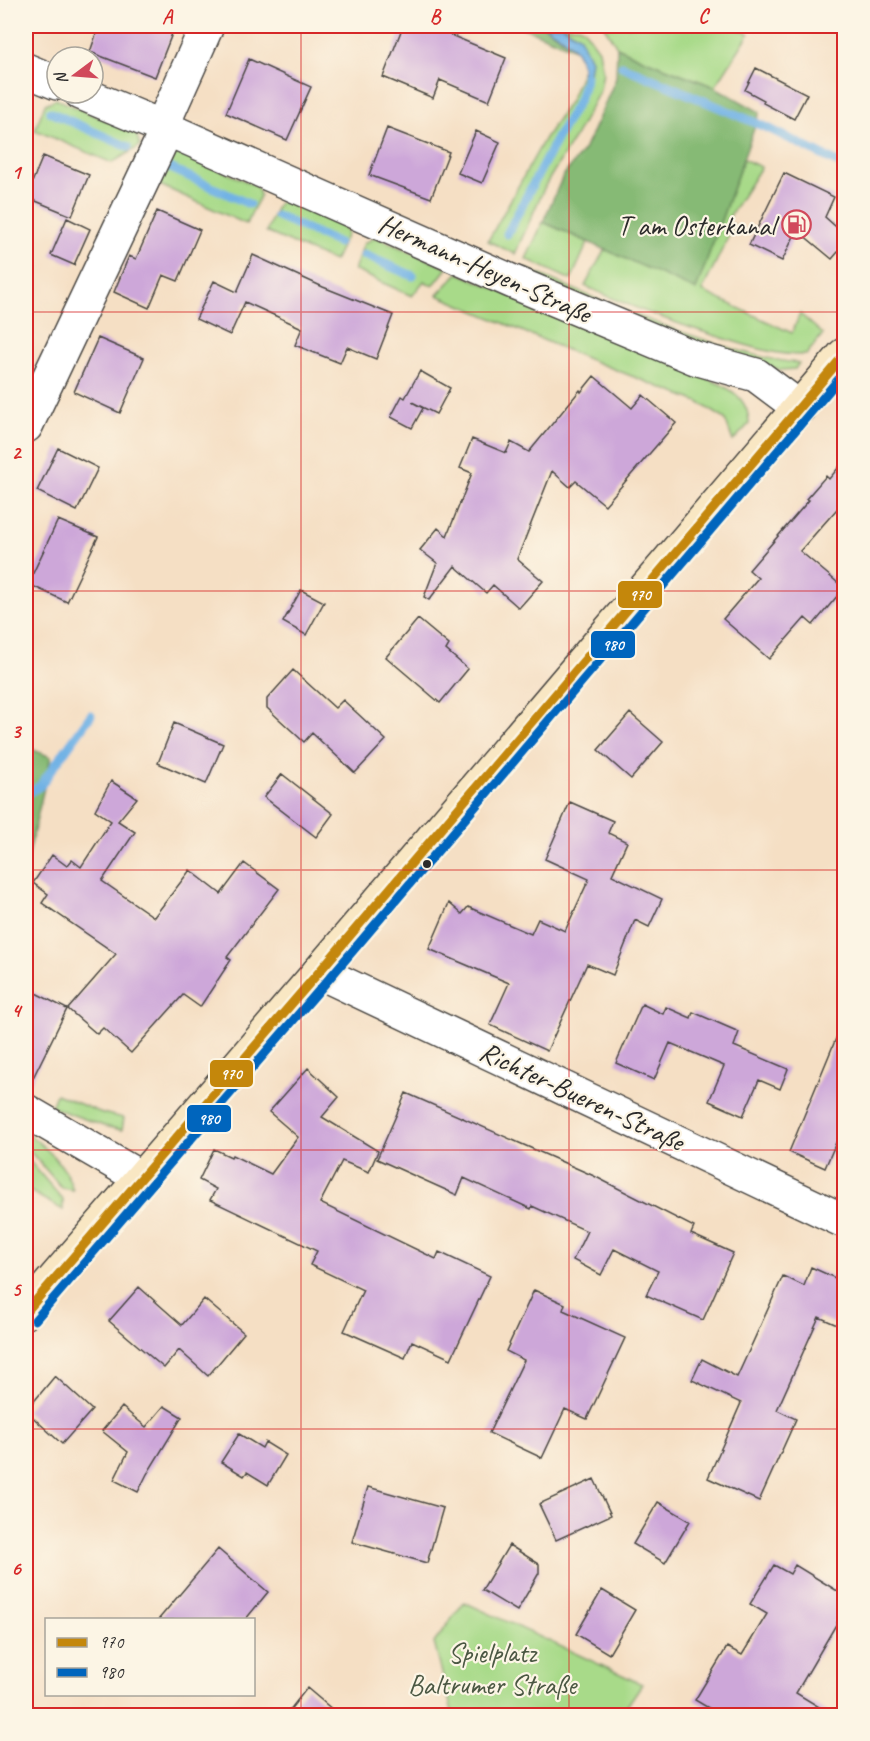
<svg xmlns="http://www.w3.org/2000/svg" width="870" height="1741" font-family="Caveat,sans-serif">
  <rect width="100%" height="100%" fill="#fcf5e5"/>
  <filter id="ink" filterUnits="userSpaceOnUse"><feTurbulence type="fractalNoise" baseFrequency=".0167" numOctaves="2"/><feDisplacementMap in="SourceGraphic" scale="12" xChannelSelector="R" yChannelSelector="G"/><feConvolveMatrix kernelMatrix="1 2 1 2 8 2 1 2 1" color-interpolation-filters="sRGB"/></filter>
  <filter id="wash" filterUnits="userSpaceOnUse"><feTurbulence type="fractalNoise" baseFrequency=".008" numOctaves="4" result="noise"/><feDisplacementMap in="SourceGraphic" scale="24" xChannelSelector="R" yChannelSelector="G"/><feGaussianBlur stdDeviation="1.35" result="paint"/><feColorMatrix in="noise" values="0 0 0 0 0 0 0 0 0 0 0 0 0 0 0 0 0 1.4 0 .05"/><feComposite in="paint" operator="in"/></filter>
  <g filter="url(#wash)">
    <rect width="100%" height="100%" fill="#f5dfc4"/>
    <path fill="#a8da89" stroke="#6a825a" stroke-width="1.5" d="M563,26H579L584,29L599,50L603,72L600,90L576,135L546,184L515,254L488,241L545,138L570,101L583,69L577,50L580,37Z
      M604,26H732L749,34L715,87L645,60L617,47Z
      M56,99L136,133L140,146L112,163L35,130L45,104Z
      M179,152L257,186L260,196L246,224L151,181L159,157Z
      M743,159L761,167L726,222L734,225L702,291L792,333L800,314L823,334L806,355C775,356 745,345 716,336C671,322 628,306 585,286L605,249L696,289Z
      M286,198L343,223L347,234L334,261L266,232L278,204Z
      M543,222L588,242L571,280L526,259Z
      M376,237L447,268L433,286L424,281L412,296L354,270L364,243Z
      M525,268C584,294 644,320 705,340C736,350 766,360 799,363L795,369L781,370L704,347L523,275Z
      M458,273L720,384C737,393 749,403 749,424L733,441L725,419L698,402L588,359L437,295Z
      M56,1094L102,1113L124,1118L122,1130L104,1126L51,1107Z
      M26,1132C46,1148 66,1164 73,1190L62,1188L26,1147Z
      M26,1157L63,1200V1210L26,1189Z
      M464,1602L642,1684L621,1715H453L434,1643Z"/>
    <path fill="#86ba75" stroke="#587250" stroke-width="1.5" d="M519,26H544L577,50Z
      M617,47L645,60L715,87L760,112L696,290L543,222L563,176L584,150L600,115L616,78Z
      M26,747L51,757L26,866Z"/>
    <path fill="#71b2e5" stroke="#4e6e88" stroke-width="1.5" d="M544,26H563L580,37L591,60L588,81L583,87C584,50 574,45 544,26Z"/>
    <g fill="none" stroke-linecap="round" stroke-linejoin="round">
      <path stroke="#71b2e5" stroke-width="9" d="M622,66L770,129L844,166
        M50,112L128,147
        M168,167L249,204
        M277,216L338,243
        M507,234L557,138L579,100L586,76
        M364,255L413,276
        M26,794L40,786L91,715"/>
    </g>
    <g id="blocks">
      <path fill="#cda7d9" d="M99,26H175L155,77L90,52Z
        M403,26H429L506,58L489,101L440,80L433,98L383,77Z
        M249,59L311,87L287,140L226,113Z
        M756,68L807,94L794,119L763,103L764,100L745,90Z
        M387,128L449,152L431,198L369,175Z
        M476,131L500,142L482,183L458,173Z
        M43,156L89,175L72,216L26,197Z
        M784,173L834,197L825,217L844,234V245L832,259L797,230L782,261L749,245Z
        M157,211L200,230L178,281L163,275L149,308L114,292L129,256L136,259Z
        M67,218L90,229L74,265L51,255Z
        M253,255L323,287L393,315L376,359L347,347L340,363L295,345L302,328L245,302L230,335L196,319L214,281L237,292Z
        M98,338L144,358L120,413L74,392Z
        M420,371L450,388L436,414L412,402L423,408L412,428L391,417L402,396L405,398Z
        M594,376L632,408L643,395L676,423L605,505L576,481L570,487L552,471L517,559L543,581L519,608L493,585L486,593L455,566L429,600L424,597L437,563L420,550L438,528L447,536L472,473L460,468L472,439L506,453L511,442L529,452L580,390L581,392Z
        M58,448L98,468L77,511L37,491Z
        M844,461V501L800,551L844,588L813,625L805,618L769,659L723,619L758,578L749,570L809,500L806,499L826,476L829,479Z
        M58,520L98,537L67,602L28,584Z
        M301,590L324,602L306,635L283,622Z
        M418,619L449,645L446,650L468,669L440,703L386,657Z
        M293,670L335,708L343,700L386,740L355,773L312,733L304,742L267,708V699Z
        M630,713L663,742L631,779L598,750Z
        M174,723L223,744L206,784L158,763Z
        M282,774L333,814L316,837L264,797Z
        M111,781L137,798L118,821L135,832L102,881L154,917L190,870L221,894L244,863L279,889L227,957L231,960L200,1007L183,995L131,1053L103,1028L97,1034L68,1009L116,954L42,903L48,894L33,883L52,855L67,866L72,860L81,867L111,821L95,810Z
        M570,802L613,821L608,833L627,842L612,875L662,899L649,927L635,920L613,975L587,964L547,1051L490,1025L509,983L429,949L449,903L462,914L468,907L531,934L538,919L565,931L589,879L545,859Z
        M26,988L67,1009L26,1092Z
        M642,1004L663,1014L666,1007L691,1018L693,1012L739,1032L734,1046L788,1069L780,1089L759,1080L743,1116L709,1101L724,1066L670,1043L654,1080L616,1063Z
        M844,1019V1124L825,1168L789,1152Z
        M308,1068L339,1097L322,1117L378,1151L369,1172L342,1161L320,1203L436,1259L439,1252L490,1276L451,1359L412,1341L405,1358L344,1331L363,1290L310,1265L317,1251L210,1200L216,1189L199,1180L214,1149L231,1157L232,1155L271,1174L298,1137L269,1112Z
        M406,1093L594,1176L694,1227L691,1234L733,1253L703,1320L646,1295L658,1271L614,1249L601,1275L573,1260L587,1231L532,1206L531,1209L464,1178L457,1195L377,1159Z
        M811,1267L844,1282V1328L819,1317L777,1410L796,1419L759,1501L708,1478L741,1403L692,1380L702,1359L737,1377L783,1276L804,1286Z
        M139,1287L182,1325L204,1299L244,1333L208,1376L179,1350L164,1368L109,1321Z
        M534,1290L565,1304L563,1310L625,1338L587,1419L565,1409L542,1458L489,1433L524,1360L506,1351Z
        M55,1376L92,1410L62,1444L26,1411Z
        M164,1406L182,1417L147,1474L138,1492L114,1480L128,1452L102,1431L122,1407L146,1427Z
        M239,1434L262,1448L265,1442L286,1455L268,1485L247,1472L244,1476L221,1462Z
        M594,1479L611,1515L556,1540L539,1504Z
        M368,1487L443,1508L427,1563L352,1542Z
        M658,1502L690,1521L665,1563L633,1544Z
        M509,1545L539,1564V1573L517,1611L482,1590Z
        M218,1549L268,1592L245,1620H158Z
        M774,1565L790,1574L795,1565L844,1595V1611L796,1693L834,1716H722L695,1700L727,1647L742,1655L767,1614L750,1604Z
        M602,1590L635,1610L609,1654L576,1634Z
        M307,1688L340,1716H285Z"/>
    </g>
  </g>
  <g filter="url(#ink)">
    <use href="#blocks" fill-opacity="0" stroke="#494642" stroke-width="1.5"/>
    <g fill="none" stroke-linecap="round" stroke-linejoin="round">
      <defs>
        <path id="street" d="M26,70L57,83
          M81,93L167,129L511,281L695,358L756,375L800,408
          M26,426L167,129L168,113L207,26
          M319,972L844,1221
          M26,1111L141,1178"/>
        <path id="secondary" d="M26,1312L319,972L844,355"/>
      </defs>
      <use href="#street" stroke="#494642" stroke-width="36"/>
      <use href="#secondary" stroke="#494642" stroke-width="36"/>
      <use href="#street" stroke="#fff" stroke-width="33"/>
      <use href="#secondary" stroke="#f9e7c3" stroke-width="33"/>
      <defs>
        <path id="bus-1" d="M26,1312L319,972L844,355"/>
        <path id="bus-2" d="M35,1320L328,980L844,373"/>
      </defs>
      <use href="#bus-1" stroke="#fcf5e5" stroke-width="14"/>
      <use href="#bus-2" stroke="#fcf5e5" stroke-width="14"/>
      <use href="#bus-1" stroke="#c4870b" stroke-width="9"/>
      <use href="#bus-2" stroke="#0065bd" stroke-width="9"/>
    </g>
  </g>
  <path fill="none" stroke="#d62828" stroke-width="1.5" stroke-opacity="0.55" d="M301,26V1716M569,26V1716M26,312H844M26,591H844M26,870H844M26,1150H844M26,1429H844"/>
  <defs>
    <symbol id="fuel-ring" viewBox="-11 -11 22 22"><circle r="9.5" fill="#fcf5e5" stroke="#d1495b" stroke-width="1.5"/><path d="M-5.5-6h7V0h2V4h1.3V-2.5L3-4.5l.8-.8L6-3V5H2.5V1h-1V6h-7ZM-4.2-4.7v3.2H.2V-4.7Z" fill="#d1495b"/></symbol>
  </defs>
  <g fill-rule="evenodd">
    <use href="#fuel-ring" x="780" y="208" width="33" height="33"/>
  </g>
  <circle fill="#2b2b2b" stroke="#fcf5e5" stroke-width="2" cx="427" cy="864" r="5"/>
  <g text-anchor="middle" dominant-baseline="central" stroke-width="4.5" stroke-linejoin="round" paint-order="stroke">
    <g font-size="28" fill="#2b2b2b" stroke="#fcf5e5" text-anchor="end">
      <text x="775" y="225">T am Osterkanal</text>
    </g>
    <g font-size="28" fill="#2b2b2b" stroke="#fcf5e5">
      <text transform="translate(485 268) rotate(24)">Hermann-Heyen-Straße</text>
      <text transform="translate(582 1096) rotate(25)">Richter-Bueren-Straße</text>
    </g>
    <g font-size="28" fill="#4a5742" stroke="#fcf5e5">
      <text x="492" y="1652">Spielplatz<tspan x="492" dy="32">Baltrumer Straße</tspan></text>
    </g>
  </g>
  <g stroke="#fcf5e5" stroke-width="2">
    <rect x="617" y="580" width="46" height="29" rx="6" fill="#c4870b"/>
    <rect x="590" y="630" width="46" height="29" rx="6" fill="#0065bd"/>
    <rect x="209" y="1059" width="45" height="29" rx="6" fill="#c4870b"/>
    <rect x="186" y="1104" width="46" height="29" rx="6" fill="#0065bd"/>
  </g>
  <g font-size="16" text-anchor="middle" font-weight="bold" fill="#fff">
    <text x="640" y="600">970</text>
    <text x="613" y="650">980</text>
    <text x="231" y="1079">970</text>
    <text x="209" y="1124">980</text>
  </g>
  <rect width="870" height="1741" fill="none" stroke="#fcf5e5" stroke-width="66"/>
  <rect x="45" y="1618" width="210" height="78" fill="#fcf5e5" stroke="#a8a49b" stroke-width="1.5"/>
  <rect x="57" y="1638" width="30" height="9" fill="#c4870b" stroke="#a8a49b" stroke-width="1.5"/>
  <text x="99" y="1648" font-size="18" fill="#2b2b2b">970</text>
  <rect x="57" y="1668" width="30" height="9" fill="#0065bd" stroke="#a8a49b" stroke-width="1.5"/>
  <text x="99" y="1678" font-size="18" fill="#2b2b2b">980</text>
  <g transform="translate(75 75) rotate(254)"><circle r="28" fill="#fcf5e5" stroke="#a8a49b" stroke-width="1.5"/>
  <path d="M0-4.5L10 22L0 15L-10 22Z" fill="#d1495b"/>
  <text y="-9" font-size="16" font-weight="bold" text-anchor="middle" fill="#2b2b2b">N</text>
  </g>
  <rect x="33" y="33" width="804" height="1675" fill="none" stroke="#d62828" stroke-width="2"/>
  <g font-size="20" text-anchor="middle" font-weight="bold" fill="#d62828">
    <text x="167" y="23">A</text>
    <text x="435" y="23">B</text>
    <text x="703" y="23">C</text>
    <text x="16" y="179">1</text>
    <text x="16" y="459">2</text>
    <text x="16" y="738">3</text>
    <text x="16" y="1017">4</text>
    <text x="16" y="1296">5</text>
    <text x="16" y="1575">6</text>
  </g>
</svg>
